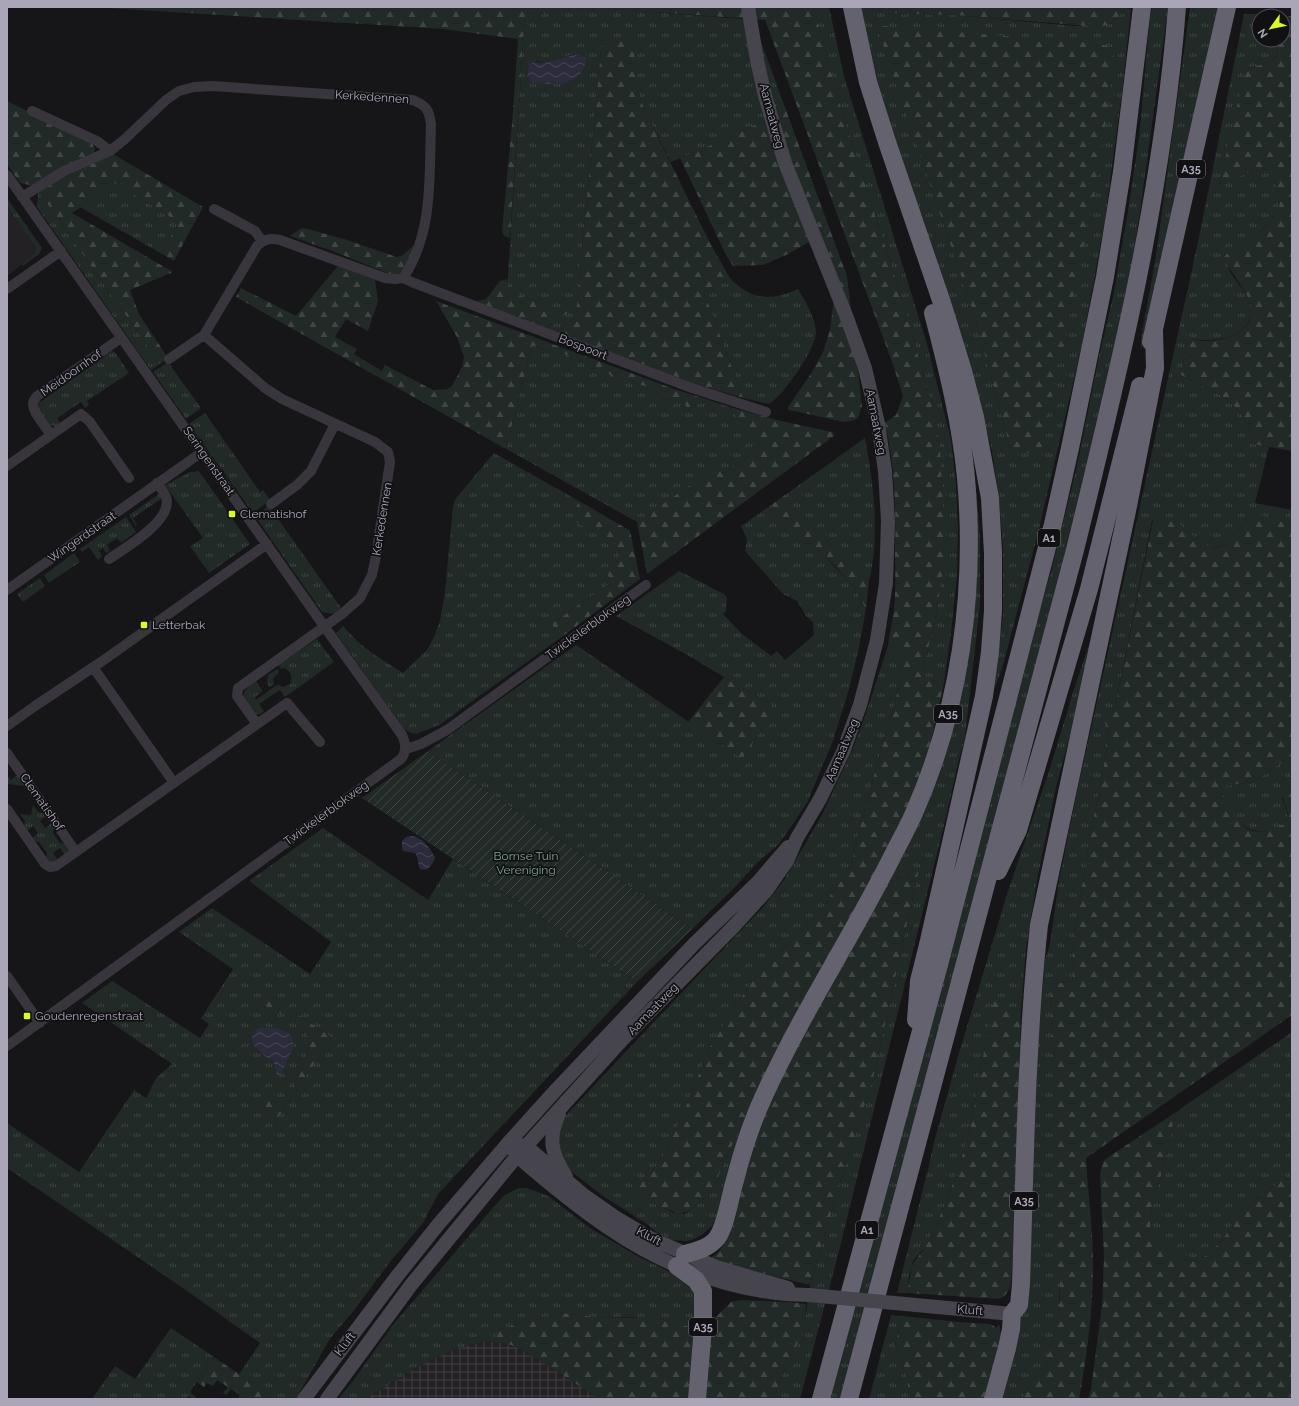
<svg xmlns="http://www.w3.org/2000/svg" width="1299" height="1406" font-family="Raleway,sans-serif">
  <defs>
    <pattern id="industrial-grid" width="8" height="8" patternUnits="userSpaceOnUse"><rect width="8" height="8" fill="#232124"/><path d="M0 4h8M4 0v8" fill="none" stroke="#403e42"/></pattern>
    <pattern id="grass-tufts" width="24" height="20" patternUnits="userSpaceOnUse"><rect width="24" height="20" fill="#212a27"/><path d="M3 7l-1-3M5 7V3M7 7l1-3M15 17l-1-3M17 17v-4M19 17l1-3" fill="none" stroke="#3f4644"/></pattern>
    <pattern id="forest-firs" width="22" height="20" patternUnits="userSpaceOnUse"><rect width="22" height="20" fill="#212a27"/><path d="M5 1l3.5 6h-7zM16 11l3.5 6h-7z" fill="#3f4644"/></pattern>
    <pattern id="garden-furrows" width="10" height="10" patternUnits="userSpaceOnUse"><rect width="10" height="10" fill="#212a27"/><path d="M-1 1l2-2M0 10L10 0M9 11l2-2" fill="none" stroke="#3f4644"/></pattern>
    <pattern id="water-waves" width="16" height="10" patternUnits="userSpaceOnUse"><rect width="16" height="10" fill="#2b2b3c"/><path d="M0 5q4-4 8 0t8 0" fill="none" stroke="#474756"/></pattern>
  </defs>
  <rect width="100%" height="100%" fill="#161517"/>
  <path fill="#232124" d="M7,206L36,248L35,253L30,257L28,260L7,276Z"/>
  <path fill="url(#industrial-grid)" d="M486,1341L498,1342L511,1345L520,1349L544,1363L599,1399H365L421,1365L455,1349Z"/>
  <path fill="url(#grass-tufts)" fill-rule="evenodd" d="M288,7H407V12Z
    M828,7H829L844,76L927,344L951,440L956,484L958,528L957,575L951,633L944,683C936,681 927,679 922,672L935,621L944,563L940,446L933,409L906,312L842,111L819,27L811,21Z
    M856,7H877V10L883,13L954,15L1075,26L1110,24L1127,8L1131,9L1122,92L1105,219L1082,345L1038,533L1002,669L991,697L998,657L1003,615V548L999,497L992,452L985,422L890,131ZM879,32L1040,455L1010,447L974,314Z
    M1152,7H1168L1140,212L1125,304L1104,406L845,1399H830L1023,669L1051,571L1077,466L1099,356L1113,297L1128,211L1139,137L1150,17Z
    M1190,7H1221L1141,350V338L1155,262Z
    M584,9H614L753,20L786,110L728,138L671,162L646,113L636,87L635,80L602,38L576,314C571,323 564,327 555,332L544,328L560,319L567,312L507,291L525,14ZM579,54L527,75L536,61L547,63L571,55Z
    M1244,14H1257L1254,32L1259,37V40C1269,40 1278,44 1278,55C1270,63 1262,65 1251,67L1219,185L1249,172L1266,169L1274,173L1280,203L1278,213L1253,239L1236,250L1227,254C1228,258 1227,265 1229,269C1233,280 1247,291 1250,303C1252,308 1252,313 1250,318C1243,342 1208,341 1188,339L1181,375C1204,387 1235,397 1246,423C1249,429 1251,437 1253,444L1269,447L1255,503L1292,510V523L1252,515L1225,545L1212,549L1187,532L1177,522L1152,520L1117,698L1112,714L1104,721L1109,738L1089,843L1074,938L1072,966L1073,981L1050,984L1060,1261C1060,1288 1060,1316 1052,1343C1047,1363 1033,1381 1022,1399H1003C1013,1354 1025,1310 1030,1264L1038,1045L1045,960L1050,944L1059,880L1079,782L1093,720L1198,242Z
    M111,182L119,185L177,221L178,223L162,254L80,207Z
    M38,192L47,203L160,364L151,370L37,207Z
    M7,198L42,248L39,254L23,266L22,264L35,253L36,248L7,206Z
    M730,278C752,301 771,301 798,289C804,298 816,320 816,331C817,348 784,395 769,404L743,398L704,292Z
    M532,345L546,351L551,349L554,352L568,355L574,361L586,362L590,368L605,370L614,379H624L636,381L640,385L653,388L662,399L668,400L674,397L684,402L687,408L709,400L730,407L758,449L724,473L721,472L637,522L506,449Z
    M111,351L115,352L129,373L87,401L89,405L85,408L81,402L57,418L61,424L57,427L50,425L39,411V403Z
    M168,362L201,408L186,419L153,372Z
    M205,413L260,492L263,490L270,500L253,513L189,424Z
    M865,438C872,475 877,513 874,551C873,561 871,572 869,582L800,514L785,495Z
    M494,453L579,501L574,512L619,549L620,558L607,574L610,579L609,584L553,623V628L559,639L439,725L416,734L411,733L403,728L336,633L343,626L357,641L373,654L403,673L427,650L434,637L440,621L445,592L453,506L456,498Z
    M199,471L250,544L209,573L190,546L203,538L165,485L190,472Z
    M975,480L978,511L980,540V604L965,737L958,763L946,817L839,1251L800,1399H774L783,1372L805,1318L810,1285L849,1152L872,1083L918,874L919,868H917L889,882L943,757Z
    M159,494L162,498L133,518L137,525L136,526L129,515Z
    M771,505L809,540L854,587L866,609L859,647L849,689L833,741L807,803L779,844L758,862L737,885L692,929L428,751L576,645L742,758L776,708L689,656L616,616L679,571L724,594L727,598L726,611L723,614L741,633L771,656L777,651L785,660L814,635L813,622L806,616L797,601L783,594L745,551L747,539L741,526Z
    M269,506L341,608V610L335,614L322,612L255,516Z
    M126,517L136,532L121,543L117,538L107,545L110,551L106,553L103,548L99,551L102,556L98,560L89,547L82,552L80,549Z
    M74,553L80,562L49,583L44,575Z
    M40,578L45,586L23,602L17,594Z
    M1097,621L1075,716L1056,787L1038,875L1026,948L1021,1011L993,1002L970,1130L960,1163L946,1203L926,1246L913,1261L909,1276L907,1293H897L929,1165L934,1142L959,1053L1008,891L1049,771L1075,686Z
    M317,639L334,662L285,697L280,690L259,704L264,712L260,714H256C243,698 236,695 256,681L263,691L255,697L256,700L275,686L279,685L283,687L290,684C293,677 291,672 285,668L281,669L278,665Z
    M888,646L897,649C902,659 901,672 900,683L875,772L858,834L852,863L818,915L752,981L735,1007L708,1050L689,1100L666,1152L653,1170L643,1181L662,1207L674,1213L684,1214L692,1209L707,1196L713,1189L723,1165L751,1103L718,1215L712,1226L703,1234L694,1239L687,1241L672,1240L657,1233L647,1224L603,1196L568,1169L560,1159L558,1127L568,1113L723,949L764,906L784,880L822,815L853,748L866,713Z
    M277,669L279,672L273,679L274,684L269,687L267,682L268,675Z
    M1292,755V785L1282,799C1285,805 1289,812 1287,819C1282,833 1253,835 1243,825C1238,820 1236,812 1232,806C1228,800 1223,795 1218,790V787L1253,782Z
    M7,775L11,780L16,776H18L23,784V786L8,784L7,790Z
    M33,805L38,812L44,813L46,815L45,817L40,821L45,828L50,824L52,825L54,827L53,833L60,843L66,844L69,848L68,853L64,854L60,848L53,853L57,859L54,863L49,862L46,859L47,853L39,842L34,841L32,839L33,837L38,833L33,826L28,830L25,829L24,827L25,821L20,814L31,815Z
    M323,828L428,900L453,859L637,982L438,1194L423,1223L390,1262L355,1309L329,1340L296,1399H271L272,1397L239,1374L260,1343L180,1286L7,1168V1123L79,1172L134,1090L146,1098L156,1078L172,1064L82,1003L112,981L200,1038L209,1024L201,1018L233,969L179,932L212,908L310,974L331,942L249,881ZM268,994L332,1038L275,1122L271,1104C277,1103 283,1101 287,1095C295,1084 310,1056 309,1042C309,1034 304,1025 298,1020C293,1016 284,1014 278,1012ZM259,1028L291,1054L278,1077L274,1064L271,1059L266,1057L255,1047L251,1039L255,1031Z
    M1292,1032V1179L1282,1180L1239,1213L1224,1238L1206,1256L1194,1261L1181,1259L1166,1248L1156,1237L1150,1225L1152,1204L1163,1169L1176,1112Z
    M519,1188H527L548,1196L590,1228L639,1257L685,1279L694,1291L695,1300L694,1328L664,1320L630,1317H594L563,1313L499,1329L494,1342L486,1341L455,1349L421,1365L365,1399H338L353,1381L392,1326L498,1202L505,1195Z
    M891,1315L903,1316L895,1345L907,1377L909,1399H869Z
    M171,1328L214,1357L190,1392L196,1397L195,1399H192L188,1396L186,1399H92L115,1366L135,1379Z"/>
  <path fill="url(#forest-firs)" d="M91,7H288L407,12V7H828L811,21L817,23L819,27L842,111L906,312L933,409L940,446L944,529V563L935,621L922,672C927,679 936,681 944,683L931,742L923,769L902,826L775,1052L723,1165L713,1189L707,1196L692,1209L680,1214L641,1199L634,1195L643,1181L653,1170L666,1152L689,1100L708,1050L735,1007L752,981L818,915L852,863L858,834L875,772L900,683C900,676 902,655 897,650C895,648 890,647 888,646C889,633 893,621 894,608C896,589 895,571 895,552C896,509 895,466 885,423L896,415L903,396L891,359L765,20L614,9H584L525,14L510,238C505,237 503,236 502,230L512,124L518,39L443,29Z
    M877,7H1105L1127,8L1110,24L1100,27L954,15L883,13L877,10Z
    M1257,14L1292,16V451L1253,444C1251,437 1249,429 1246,423C1235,397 1204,387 1181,375L1188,339C1193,339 1199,341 1204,341C1226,341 1258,332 1250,303C1247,291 1230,271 1223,258L1227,254L1236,250L1253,239L1278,213L1280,203L1274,174L1266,169L1249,172L1219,186L1245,71C1257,63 1266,67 1278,55C1278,45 1272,44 1265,40H1283V16H1259V37L1254,32Z
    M883,26L1080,42C1088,43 1108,43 1113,50C1114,52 1114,57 1114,60L1100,166L1040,455L1013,450L1010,447L974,314L883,45L879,32Z
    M602,38L634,42L636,87L646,113L711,245L730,278L704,292L743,398L696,384L555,332C564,327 571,323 576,314Z
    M7,101L92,143L95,149L94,153L34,186L20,183L7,164Z
    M786,110L847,276L862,406L858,418L852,421L844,422L789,410L788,409V407L812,372L823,352L830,330L836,282L811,241L786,255L763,265L733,266L726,255L680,158L728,138Z
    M113,154L203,207L174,261L162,254L178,223L177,221L119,185L111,182L85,204L72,213L173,272L130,290L139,314L168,358L160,364L47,203L38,192L61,177Z
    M304,228L344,239L397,257L403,255L414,245L411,256L402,272L392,275L335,252L290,236L300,229Z
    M338,266L375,280L378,301L368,331L346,319L335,337L357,349L354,354L382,371L385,365L433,390L447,389L452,386L462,367L464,357L457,337L436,301L677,390L709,400L687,408L684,402L674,397L668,400L662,399L653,388L640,385L636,381L624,379L618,381L614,379L605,370L590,368L586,362L574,361L568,355L554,352L551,349L547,351L532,345L506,449L236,297L241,288L296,316Z
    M508,279L507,291L568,312L560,319L544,328L473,302L486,299L500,281Z
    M730,407L777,420L832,432L835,435L647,574L637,522L715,468H717L721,472L724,473L758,449Z
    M785,495L800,514L869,582L866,609L854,587L833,564L771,505Z
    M579,501L629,530L631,535L640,579L559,639L553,628V623L609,584L610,579L607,574V570L614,565L620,558L619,549L573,520L574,512Z
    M1256,514L1292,523V755L1253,782L1218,787V790C1223,795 1228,800 1233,806C1236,811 1238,818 1241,823C1248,834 1265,833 1275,828C1280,826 1285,824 1287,819C1291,802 1274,802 1292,785V1015L1086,1158C1088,1194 1093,1229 1093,1265C1093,1311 1087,1355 1079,1399H1022L1040,1370L1052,1344L1060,1298L1050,984L1073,981L1072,966L1074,938L1089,843L1109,738L1104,720L1112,714L1117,698L1153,520L1177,521L1187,532L1213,549L1225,545L1252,515Z
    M724,677L776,708L742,759L688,722Z
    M918,867L919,868L918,874L872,1083L849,1152L810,1285L736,1267L710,1258L719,1252L726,1239L761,1111L889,882Z
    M268,994L332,1038L275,1122L258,1111L264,1101L276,1103C280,1101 284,1099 286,1096C295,1085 309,1056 309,1043C309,1035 304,1026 298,1021C289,1012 271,1015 264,1002Z
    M993,1001L1021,1011L1014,1230L1011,1285C1008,1292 1006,1296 999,1299L907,1293L912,1265L926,1246L946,1203L960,1163L970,1130Z
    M1176,1112L1163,1169L1152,1204L1150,1225L1156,1237L1166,1248L1181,1259L1194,1261L1206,1256L1224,1238L1239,1213L1282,1180L1292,1179V1399H1088L1091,1389L1102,1305L1104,1257L1100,1173L1104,1160Z
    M741,1300L789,1302L806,1304L805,1318L802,1333L783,1372L774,1399H702L708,1325L731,1302Z
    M563,1313L594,1317L651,1318L664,1320L694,1328L688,1399H599L544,1363L520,1349L511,1345L494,1342L499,1329Z
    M903,1316L959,1322L990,1324L997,1328L999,1324L1003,1344L985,1399H909L907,1377L895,1345Z
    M214,1357L273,1397L271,1399H238L240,1395L231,1389L226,1395L223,1393L228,1387L217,1380L213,1386L207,1383L204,1387L197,1382Z"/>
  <path fill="url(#garden-furrows)" d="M428,751L692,929L637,982L362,798Z"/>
  <path fill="url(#water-waves)" d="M579,54L586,58C585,86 552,86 531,82L527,75L530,64C538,60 541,64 548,62C559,60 568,55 579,54Z
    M413,836C424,839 429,847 435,857L434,861L428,869L424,870L420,869C417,864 419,858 415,853L403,851L402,847V841L406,837Z
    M259,1028C267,1028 275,1028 282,1030C305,1037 285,1065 278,1078L274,1064L272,1060L266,1057L255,1047L251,1039L255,1031Z"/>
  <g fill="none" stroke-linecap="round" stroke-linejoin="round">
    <path stroke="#38363c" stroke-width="10" d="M32,111L97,141L110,151
      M7,175L324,626L402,735C406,744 407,751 401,759L7,1046
      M22,197L64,171L110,151L125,139L166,100L179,91L194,87L212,86L413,100C427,106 429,110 431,124C429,175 434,233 403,278L395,279L385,278L280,240C270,238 264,239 257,246L204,335L169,359
      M214,209L255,231L262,241
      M403,278L414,283L692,388L766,412
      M7,289L61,251
      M204,335L265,388L282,399L375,442L388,452L390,462L376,556L372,575L360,598L342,614L238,688L237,696L257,724
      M51,435C46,427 33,413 33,404C33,401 35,399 37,396L121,338
      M7,466L81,414L90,422L129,478
      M271,504L297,485L311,471L335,424
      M109,559C125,548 174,520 166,497C164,492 160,487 157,483
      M7,590L202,452
      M93,667L174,783
      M7,726L35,706L101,662L267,544
      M406,749L421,744L447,730L646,585
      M7,753L76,852
      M7,809L45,864L50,867L56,866L287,703L320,742
      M7,976L40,1023"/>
    <path stroke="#46444c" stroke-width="14" d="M559,1114C547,1141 552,1153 566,1177
      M516,1144L526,1146L585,1196L615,1217L652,1239L716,1267L788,1288
      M512,1148L517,1156C547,1182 577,1207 610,1229C658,1262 717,1286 776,1293C786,1295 798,1294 809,1295
      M916,1305L1012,1314
      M304,1399L398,1275L437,1226L509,1142L555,1091L694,944L758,882L788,847
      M327,1399L411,1285L517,1156L621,1041L735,925L766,891L787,861L797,838L820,799L843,752L860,705L877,640L886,583L888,521L885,471L878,423L865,368L847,318L785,163L765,96L757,60L748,7"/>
    <path stroke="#64626e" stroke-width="18" d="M852,7L868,82L887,142L942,303L963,371L975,417L990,498L993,553V611L990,652L984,696L928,945L919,981L916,1020
      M1151,342L1227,7
      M998,871L1018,830L1089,589L1140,386
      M685,1254C697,1251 709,1248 717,1238C726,1226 730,1196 735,1180C742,1153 751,1124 763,1098C801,1014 852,937 893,855C900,841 908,827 914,813C960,709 976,592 966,478C961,422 947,367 933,313
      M677,1266L696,1280L703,1291V1327L697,1399
      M821,1399L940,961L1053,524L1070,448L1105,277L1122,172L1142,7
      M849,1399L1075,550C1119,371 1163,191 1177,7
      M993,1399L1007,1348L1011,1329L1012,1314L1019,1305L1021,1284C1025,1164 1026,1045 1039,925L1127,511L1155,368L1154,331"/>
    <path stroke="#46444c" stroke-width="14" d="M809,1295L916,1305"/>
  </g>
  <g fill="#d7fa2a" stroke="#111012" stroke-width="1.5">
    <rect x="228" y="510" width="8" height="8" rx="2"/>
    <rect x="140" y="621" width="8" height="8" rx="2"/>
    <rect x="23" y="1012" width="8" height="8" rx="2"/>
  </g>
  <g text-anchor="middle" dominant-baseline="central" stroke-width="3.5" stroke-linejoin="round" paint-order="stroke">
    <g fill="#111012" stroke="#7c7986" stroke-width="1">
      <rect x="1177" y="160" width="28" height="18" rx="3"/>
      <rect x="1038" y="529" width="22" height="18" rx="3"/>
      <rect x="934" y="705" width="28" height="18" rx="3"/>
      <rect x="1010" y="1192" width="28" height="18" rx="3"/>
      <rect x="856" y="1221" width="22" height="18" rx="3"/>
      <rect x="689" y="1318" width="28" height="18" rx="3"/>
    </g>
    <g font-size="11" font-weight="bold" fill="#aaa6b8">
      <text x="1191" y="169">A35</text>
      <text x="1049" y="538">A1</text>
      <text x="948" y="714">A35</text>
      <text x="1024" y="1201">A35</text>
      <text x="867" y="1230">A1</text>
      <text x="703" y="1327">A35</text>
    </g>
    <g font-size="12" fill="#aaa6b8" stroke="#111012">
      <text transform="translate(372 97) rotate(4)">Kerkedennen</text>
      <text transform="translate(772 116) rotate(75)">Aamaatweg</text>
      <text transform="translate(583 347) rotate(21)">Bospoort</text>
      <text transform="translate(71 373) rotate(-35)">Meidoornhof</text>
      <text transform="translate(876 422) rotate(79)">Aamaatweg</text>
      <text transform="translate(209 461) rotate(55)">Seringenstraat</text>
      <text transform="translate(382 519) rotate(-81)">Kerkedennen</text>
      <text transform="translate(82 537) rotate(-35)">Wingerdstraat</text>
      <text transform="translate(588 627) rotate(-36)">Twickelerblokweg</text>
      <text transform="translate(842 750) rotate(-67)">Aamaatweg</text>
      <text transform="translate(42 802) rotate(55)">Clematishof</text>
      <text transform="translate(326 813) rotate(-36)">Twickelerblokweg</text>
      <text transform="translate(653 1009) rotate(-46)">Aamaatweg</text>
      <text transform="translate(649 1236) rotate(28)">Kluft</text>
      <text transform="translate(970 1310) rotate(5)">Kluft</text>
      <text transform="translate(345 1344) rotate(-53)">Kluft</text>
    </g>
    <g font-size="12" fill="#aaa6b8" stroke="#111012" text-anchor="start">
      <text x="240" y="514">Clematishof</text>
      <text x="152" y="625">Letterbak</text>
      <text x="35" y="1016">Goudenregenstraat</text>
    </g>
    <g font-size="12" fill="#7ca493" stroke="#111012">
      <text x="526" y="856">Bornse Tuin<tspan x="526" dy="14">Vereniging</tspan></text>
    </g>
  </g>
  <rect width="1299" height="1406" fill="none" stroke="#aaa6b8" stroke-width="16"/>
  <g transform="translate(1271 28) rotate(237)"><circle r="19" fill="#111012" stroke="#4e4c54"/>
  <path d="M0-3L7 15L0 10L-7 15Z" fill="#d7fa2a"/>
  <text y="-6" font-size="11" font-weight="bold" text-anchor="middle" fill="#aaa6b8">N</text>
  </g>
</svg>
